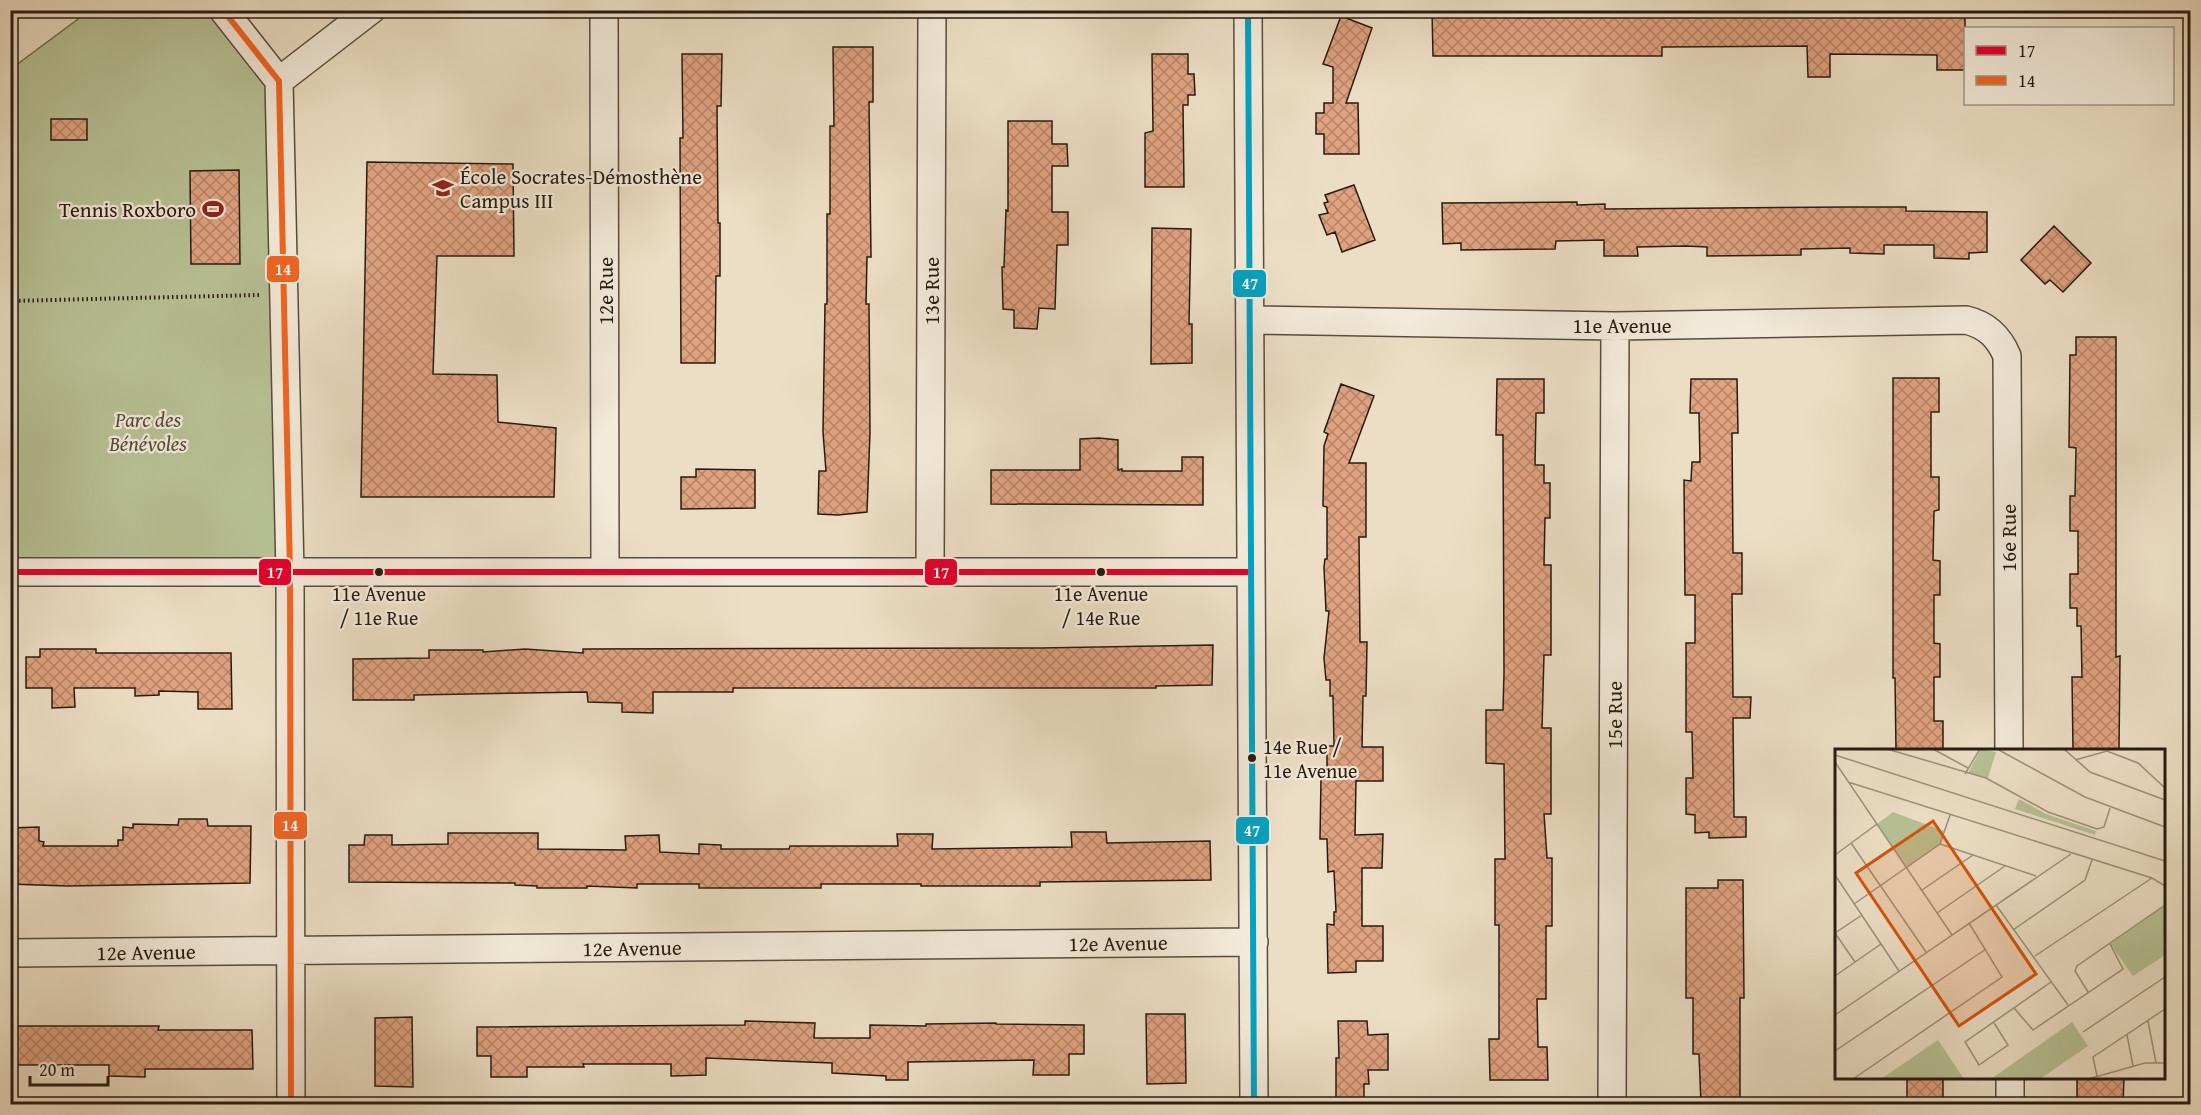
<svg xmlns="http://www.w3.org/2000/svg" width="2201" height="1115" font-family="'Gentium Book Plus',serif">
  <defs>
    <pattern id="building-cross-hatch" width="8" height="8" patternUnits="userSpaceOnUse" patternTransform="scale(1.5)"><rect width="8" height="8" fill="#e0a27f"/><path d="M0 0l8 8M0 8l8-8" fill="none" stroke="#b68367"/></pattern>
  </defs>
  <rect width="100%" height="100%" fill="#ecdec5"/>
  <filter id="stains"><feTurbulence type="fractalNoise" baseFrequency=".00333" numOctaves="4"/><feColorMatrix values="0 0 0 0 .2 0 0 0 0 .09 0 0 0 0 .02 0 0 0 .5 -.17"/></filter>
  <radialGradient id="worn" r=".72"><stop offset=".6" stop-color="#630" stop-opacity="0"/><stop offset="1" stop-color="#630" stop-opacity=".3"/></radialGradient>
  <path fill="#b7c195" stroke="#6f6e52" stroke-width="1.5" d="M89,11H218L279,81L290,572H11V69Z"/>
  <path fill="url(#building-cross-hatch)" stroke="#271b10" stroke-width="1.5" d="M1432,10H1466V16L1484,17L1539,18V10H1573V16L1627,15V10H1886V15L1965,14V70H1937V55L1830,54V77H1808L1807,46L1662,47V56H1433Z
    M1341,16L1372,28L1346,103H1358L1359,154H1324V134H1316V113H1324V103H1333V67L1323,64Z
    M833,47H873V102H869L871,257H867L866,304H869L870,432L867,512L838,515L818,514L819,471H826L823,432L825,304H827V214H830V126H834Z
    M682,54H722L721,106H717L718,223H720V276H716L715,363H681L680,138H683Z
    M1152,54H1188V74H1194L1195,95H1188V105H1183L1184,187H1145V133L1153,131Z
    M51,119H87V140H51Z
    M1008,121H1052V144H1067L1068,166H1052V212H1068V245H1057L1055,309L1039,308L1037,329L1014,328V310L1003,309L1002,267H1004L1006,210L1008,211Z
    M367,162L513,164L514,256H437L433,374L497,375L498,422L556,428L554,497H361Z
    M239,170L240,264H191L190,171Z
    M1354,185L1375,240L1342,252L1335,232L1327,235L1319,215L1328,213L1324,203L1328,202L1325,195Z
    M1577,202V205L1605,204V209L1850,207H1906V211L1987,212V252L1969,253V259L1934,258V245H1884V254L1850,253V248L1801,249V255L1707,256V247L1686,246L1637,247L1638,256H1604V240L1556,241L1555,249L1461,250V243L1443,244L1442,203Z
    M2054,226L2091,263L2063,292L2050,280L2045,284L2021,260Z
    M1152,228L1191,229L1189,324H1192V363L1151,364Z
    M2076,337H2116V657L2120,656L2119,750H2073L2072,677H2082L2081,626H2077V608H2070V574H2078V531H2070V496H2075L2076,448L2069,447L2070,355H2076Z
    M1893,378H1939V412H1931V477H1939V510L1934,511L1933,560L1940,561V595H1934V643L1940,644V677H1934V721H1943V750H1896L1895,678H1893Z
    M1497,379H1544V413H1536L1535,465H1544V483H1550V518H1545L1544,565H1551V655H1544L1542,728H1551V814H1544L1547,858H1552V926H1546V999H1537L1538,1047H1547L1548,1080H1490L1489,1039H1499V925H1495V859H1505L1504,764L1486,763V710H1503L1504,673L1503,435H1496Z
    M1691,379H1737L1738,433H1732L1733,553H1742V594H1732L1733,697H1751L1750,718H1733L1734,817H1746V837L1709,838V832L1695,833V815L1686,814V778H1693L1692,732H1686V643H1695V595H1685L1684,480L1691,481L1692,462H1700L1699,413H1690Z
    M1341,384L1374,396L1349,463H1366V537H1359L1360,642H1367L1366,696H1363L1362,747H1383V781H1356L1355,835L1383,834L1382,868H1362V926H1383V961H1356V972L1328,973L1327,924L1334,925V912H1336L1334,871L1328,872L1327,839H1320L1321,779H1327V746H1334L1333,696H1330V680H1326L1324,658L1329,611H1326L1324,567L1325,559H1327V507L1323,506L1324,446L1328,434L1324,432Z
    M1099,438L1118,440V470L1122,469V471H1182V457H1203V505L991,504V470H1080V439Z
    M696,469L755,470V508L681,509V477H696Z
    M1213,645L1212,685L1156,686V688H733V692H653V713L622,712V703L588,702L587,692L414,695V700H353V659L429,658V650H483V652L525,649L583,653V649L1040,648Z
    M40,649H96V653H231L232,709H198V692L159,691V695L135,696V688H74L75,707L52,708V688H26V657H40Z
    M179,819H207L208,826H251L250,883L67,886L10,884V828L39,827V841L44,842L43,846H118V840H123V827L133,828V824L178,825Z
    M1071,832H1106L1107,843L1210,841L1211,880L1040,882V886H921V884H821V888H699V884H637V888L587,886V888H537V886L515,885V883L349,882V845H364L365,835H392V845L448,844V833H538V849L626,850L625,836L659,835L660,852L699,854V844L721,845V849H789L790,846H898L897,834H933L932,849L1072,847Z
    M1718,880H1743L1744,998H1740V1104H1701L1699,1054H1693V998H1686V888H1718Z
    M1146,1014H1185L1186,1083L1147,1084Z
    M412,1017L413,1087L375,1086V1018Z
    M745,1021L815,1023L814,1038H870V1025L926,1026V1024L996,1023V1024L1084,1025V1054H1069V1075H1033L1034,1060L908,1062V1080H886V1076L832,1073V1063L706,1058V1075L671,1076V1064H583L584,1067H527V1077H491V1056H477V1027L745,1025Z
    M1338,1021H1367L1368,1035L1388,1034V1070H1368L1369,1084H1364V1104H1336V1058H1339Z
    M10,1026H159L158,1030H252L253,1069H145V1077L109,1076V1065H10Z
    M1907,1077H1943V1104H1907Z
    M2077,1077H2124L2123,1104H2077Z"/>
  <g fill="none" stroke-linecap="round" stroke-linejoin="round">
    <defs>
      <path id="minor" d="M223,10L279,81L290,572L291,1104
        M604,10L605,572
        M1248,10L1254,1104
        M279,81L371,10
        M1250,320L1615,326L1966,320C1987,325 1999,337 2007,356L2009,750
        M10,572H1251
        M930,572L932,10
        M10,953L1254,942
        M2010,1078V1104
        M1612,1104L1615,326"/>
    </defs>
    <use href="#minor" stroke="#584c3d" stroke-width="30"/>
    <path stroke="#271b10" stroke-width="4" stroke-dasharray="1.5 3" stroke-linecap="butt" d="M10,301L259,295"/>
    <use href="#minor" stroke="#f3ead9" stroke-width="27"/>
    <defs>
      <path id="bus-1" d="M10,572H1251"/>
      <path id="bus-2" d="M223,10L279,81L290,572L291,1104"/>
      <path id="bus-3" d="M1248,10L1254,1104"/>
    </defs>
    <use href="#bus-1" stroke="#f3ead9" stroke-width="10"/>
    <use href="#bus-2" stroke="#f3ead9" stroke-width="10"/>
    <use href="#bus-3" stroke="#f3ead9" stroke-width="10"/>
    <use href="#bus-1" stroke="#e4002b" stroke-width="6"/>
    <use href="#bus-2" stroke="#f26522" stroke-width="6"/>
    <use href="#bus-3" stroke="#02a2c4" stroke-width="6"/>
  </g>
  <defs>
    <symbol id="school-bare" viewBox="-9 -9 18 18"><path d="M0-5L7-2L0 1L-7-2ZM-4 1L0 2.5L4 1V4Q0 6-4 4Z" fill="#8f2418" stroke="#f3ead9" stroke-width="2.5" paint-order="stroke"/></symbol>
    <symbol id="stadium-bare" viewBox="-9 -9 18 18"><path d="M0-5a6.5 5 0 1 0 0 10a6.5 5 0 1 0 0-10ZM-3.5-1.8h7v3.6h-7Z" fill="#8f2418" stroke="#f3ead9" stroke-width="2.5" paint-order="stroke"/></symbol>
  </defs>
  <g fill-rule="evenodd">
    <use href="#school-bare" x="428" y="173" width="30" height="30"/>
    <use href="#stadium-bare" x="198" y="194" width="30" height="30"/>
  </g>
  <g fill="#271b10" stroke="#f3ead9" stroke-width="2">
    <circle cx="379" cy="572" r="5"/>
    <circle cx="1101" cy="572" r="5"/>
    <circle cx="1252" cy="758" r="5"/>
  </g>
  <g text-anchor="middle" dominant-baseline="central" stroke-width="4.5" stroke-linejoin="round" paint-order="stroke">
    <g font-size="20" fill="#271b10" stroke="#f3ead9">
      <text x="379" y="593">11e Avenue<tspan x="379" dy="24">/ 11e Rue</tspan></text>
      <text x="1101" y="593">11e Avenue<tspan x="1101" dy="24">/ 14e Rue</tspan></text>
      <text x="1263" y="746" text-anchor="start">14e Rue /<tspan x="1263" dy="24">11e Avenue</tspan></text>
    </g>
    <g font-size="21" fill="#271b10" stroke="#f3ead9" text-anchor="start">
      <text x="460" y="176">École Socrates-Démosthène<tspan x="460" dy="24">Campus III</tspan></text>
      <text x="196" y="209" text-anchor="end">Tennis Roxboro</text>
    </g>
    <g font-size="21" fill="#271b10" stroke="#f3ead9">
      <text transform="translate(605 291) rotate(-90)">12e Rue</text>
      <text transform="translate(931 291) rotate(-90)">13e Rue</text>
      <text x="1622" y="325">11e Avenue</text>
      <text transform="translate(2008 538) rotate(-90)">16e Rue</text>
      <text transform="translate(1614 715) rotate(-90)">15e Rue</text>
      <text transform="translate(1118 943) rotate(-1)">12e Avenue</text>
      <text transform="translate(632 948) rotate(-1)">12e Avenue</text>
      <text transform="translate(146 952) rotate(-1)">12e Avenue</text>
    </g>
    <g font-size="21" font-style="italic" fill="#524d38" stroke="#f3ead9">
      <text x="148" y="419">Parc des<tspan x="148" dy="24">Bénévoles</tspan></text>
    </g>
  </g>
  <g transform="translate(1835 749)">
    <rect width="330" height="330" fill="#ecdec5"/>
    <path d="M237,273L253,297L205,330H156ZM103,291L129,330H46Z" fill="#b7c195"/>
    <path d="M146,0L161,3L153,29L133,24ZM184,50L211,65L261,82L260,86L180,60ZM58,63L109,82L105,95L72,119L42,75ZM330,156V206L298,227L275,195Z" fill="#b7c195"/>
    <path fill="none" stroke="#9d907d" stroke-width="1.5" d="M52,0L151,29L213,63L262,80L269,78L275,59M98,0L133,19M162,0L250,48L330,78M229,0L255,23L330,51M0,6L330,112M240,11L272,2L303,14L330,39M0,13L117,186M130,25L145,0M13,33L317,129L330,137M16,94L91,203M105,95L201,127M0,106L42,75M0,126L64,222M87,141L138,106M19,155L105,95L115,66M161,156L233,256M102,164L170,117M178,181L250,131L257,111M0,184L20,213M0,184L27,166M200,207L317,129M0,227L46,195M253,243L240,222L242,217L330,156M179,259L198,281L288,220L275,195M0,266L236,105M313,272L321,314M159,274L173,296L144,316L130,293L216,233M248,283L330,228M292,286L298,317M0,302L151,200M262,327L258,308L330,260M18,330L167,228L134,174M253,330L310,314H330"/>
    <path fill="#d5530c" fill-opacity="0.15" stroke="#d5530c" stroke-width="3" d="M98,72L201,225L124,277L21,124Z"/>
    <rect width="330" height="330" fill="none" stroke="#271b10" stroke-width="3"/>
  </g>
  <g stroke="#f3ead9" stroke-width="2">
    <rect x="266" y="255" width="34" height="28" rx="6" fill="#f26522"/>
    <rect x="1232" y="269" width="35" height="29" rx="6" fill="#02a2c4"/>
    <rect x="258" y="558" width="34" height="28" rx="6" fill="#e4002b"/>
    <rect x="924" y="558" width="34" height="28" rx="6" fill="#e4002b"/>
    <rect x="273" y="811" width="35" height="29" rx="6" fill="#f26522"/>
    <rect x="1235" y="816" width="35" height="29" rx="6" fill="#02a2c4"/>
  </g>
  <g font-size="16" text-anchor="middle" font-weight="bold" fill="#fff">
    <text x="283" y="275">14</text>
    <text x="1250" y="289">47</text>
    <text x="275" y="578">17</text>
    <text x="941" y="578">17</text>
    <text x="290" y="831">14</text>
    <text x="1252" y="836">47</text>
  </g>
  <rect width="2201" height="1115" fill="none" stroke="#ecdec5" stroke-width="36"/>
  <rect x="12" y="12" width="2177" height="1091" fill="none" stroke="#271b10" stroke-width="3"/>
  <rect x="18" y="18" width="2165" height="1079" fill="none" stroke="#271b10" stroke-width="1.5"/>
  <rect x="1964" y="27" width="210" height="78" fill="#f3ead9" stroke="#a19789" stroke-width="1.5"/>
  <rect x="1976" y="46" width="30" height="9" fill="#e4002b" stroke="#a19789" stroke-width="1.5"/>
  <text x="2018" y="57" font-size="18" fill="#271b10">17</text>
  <rect x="1976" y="76" width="30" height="9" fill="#f26522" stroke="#a19789" stroke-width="1.5"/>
  <text x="2018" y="87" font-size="18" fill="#271b10">14</text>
  <path d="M30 1076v9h78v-9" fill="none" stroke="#271b10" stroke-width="3"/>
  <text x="39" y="1076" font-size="18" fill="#271b10" stroke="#f3ead9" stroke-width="4.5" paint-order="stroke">20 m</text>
  <rect width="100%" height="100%" filter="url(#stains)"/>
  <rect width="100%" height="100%" fill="url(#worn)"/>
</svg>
